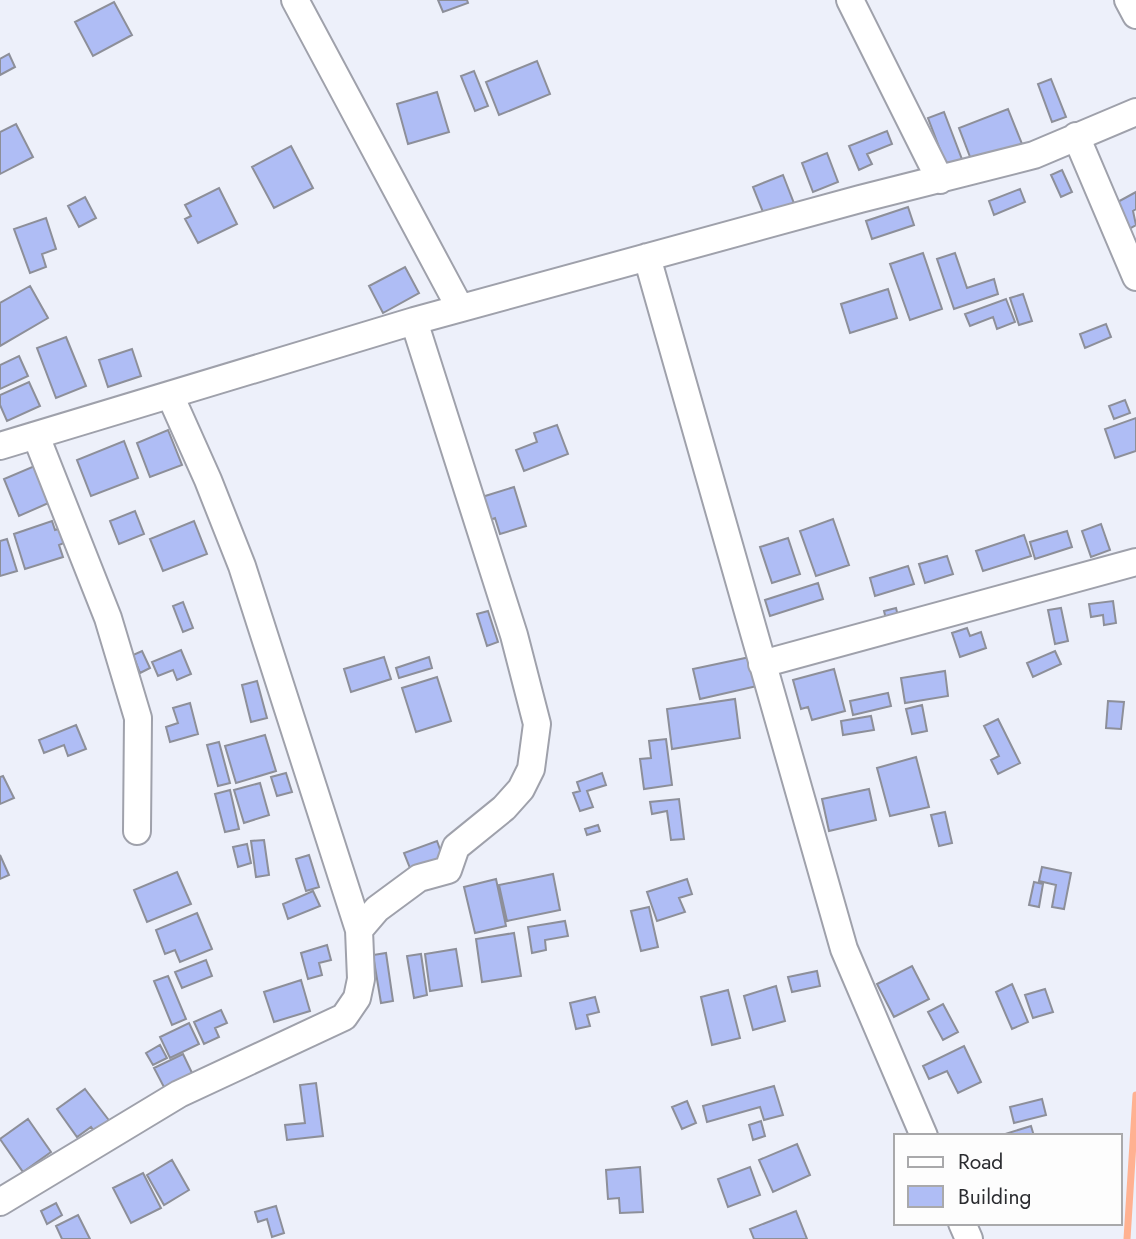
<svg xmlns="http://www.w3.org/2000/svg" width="1136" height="1239" font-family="Jost,sans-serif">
  <rect width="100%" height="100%" fill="#edf0fa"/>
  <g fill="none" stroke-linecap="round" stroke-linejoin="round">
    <path stroke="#ffb191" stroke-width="7" d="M1127,1239L1136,1095"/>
  </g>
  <path fill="#afbdf5" stroke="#8d8f99" stroke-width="2" d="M438,0H467L468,3L443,12Z
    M114,2L132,35L93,56L75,22Z
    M9,54L15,67L0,75V59Z
    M537,61L550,94L499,115L486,82Z
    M474,71L488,106L475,111L461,76Z
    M1051,79L1066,117L1052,122L1038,84Z
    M437,92L449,132L408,144L397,104Z
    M1008,109L1022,144L972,162L959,128Z
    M944,112L963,162L947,168L928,118Z
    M16,124L33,157L0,174V132Z
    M887,131L892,144L867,154L872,164L859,170L849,146Z
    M291,146L313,188L274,208L252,167Z
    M827,153L838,182L813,192L802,163Z
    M1062,170L1072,192L1061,197L1051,175Z
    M783,175L795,206L765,217L753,187Z
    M219,188L237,224L198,243L185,219L191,216L185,205Z
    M1020,189L1025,202L994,215L989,201Z
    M1136,192V209L1133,211L1136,225L1127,230L1114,204Z
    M85,197L96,218L79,227L68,206Z
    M908,207L914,225L872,239L866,221Z
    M46,218L56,249L42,254L46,267L30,273L14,229Z
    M923,253L942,309L910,320L890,264Z
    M955,253L967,288L994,279L998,294L954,309L937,259Z
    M405,267L419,293L383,313L369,286Z
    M30,286L48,318L0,346V303Z
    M888,289L897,318L850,333L841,304Z
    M1023,294L1032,321L1019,325L1010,298Z
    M1006,299L1015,322L997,329L993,317L970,326L965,314Z
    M1106,324L1111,337L1085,348L1080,334Z
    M66,337L86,386L56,398L37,348Z
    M132,349L141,376L108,387L99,360Z
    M19,356L28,376L0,389V365Z
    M29,382L40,406L7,421L0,405V395Z
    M1125,400L1130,413L1114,419L1109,406Z
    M1136,418V451L1115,458L1105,429Z
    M557,425L568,454L524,471L516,450L537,442L534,433Z
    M168,430L182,465L150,477L137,443Z
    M124,441L138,478L91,496L77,460Z
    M37,465L53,501L19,516L4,479Z
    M514,487L526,526L500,534L495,518L490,520L482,497Z
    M135,511L144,534L119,544L110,521Z
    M833,519L849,565L816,576L800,531Z
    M52,521L55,530L62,528L66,542L59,545L63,557L25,569L14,534Z
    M194,521L207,554L163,571L150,539Z
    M1101,524L1110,550L1091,557L1082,531Z
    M1067,531L1072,547L1035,559L1030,542Z
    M1024,535L1031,556L983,571L976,551Z
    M788,538L800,574L772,583L760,547Z
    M7,539L17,571L0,576V541Z
    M947,556L953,574L925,583L919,564Z
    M908,566L914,584L875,596L870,578Z
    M818,583L823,599L770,616L765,600Z
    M1113,601L1116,623L1104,625L1103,615L1091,617L1089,604Z
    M183,602L193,628L183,632L173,606Z
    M896,608L899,620L887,623L884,611Z
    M1061,608L1068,641L1055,644L1048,610Z
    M488,611L498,642L487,646L477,614Z
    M967,628L970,636L981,632L986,648L960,657L952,633Z
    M181,650L191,674L177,680L173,670L158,676L152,662Z
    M142,651L150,668L140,673L133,655Z
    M1055,651L1061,664L1033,677L1027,663Z
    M384,657L391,679L351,692L344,669Z
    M429,657L432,668L399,678L396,668Z
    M750,657L757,686L700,699L693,669Z
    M834,669L845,711L812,720L808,707L801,709L793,680Z
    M945,671L948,696L905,703L901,678Z
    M437,677L451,721L416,732L402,688Z
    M257,681L267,718L251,722L242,685Z
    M888,693L891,706L853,715L850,701Z
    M735,699L740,738L672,749L667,709Z
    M1108,701L1124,702L1121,729L1106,728Z
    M190,703L198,734L170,742L166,727L178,723L173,708Z
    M922,705L927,731L912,734L906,709Z
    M871,716L874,730L843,735L841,721Z
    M998,719L1020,763L998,774L991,760L999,756L984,726Z
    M76,725L86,749L68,756L64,745L44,753L39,740Z
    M265,735L276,771L236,783L225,746Z
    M666,739L672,785L644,789L640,759L651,758L649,741Z
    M219,742L230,783L218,786L207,745Z
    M916,757L929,807L890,816L877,768Z
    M286,773L292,792L277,796L271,777Z
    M602,773L606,785L587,791L593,807L580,811L573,793L580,791L577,782Z
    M3,776L14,798L0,804V777Z
    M260,783L269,815L244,823L234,790Z
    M869,789L876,820L829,831L822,799Z
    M230,790L239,829L225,832L215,794Z
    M679,799L684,839L671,840L667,811L652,814L650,802Z
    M945,812L952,843L939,846L931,815Z
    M598,825L600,831L587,835L585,829Z
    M264,840L269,875L256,877L251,841Z
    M437,841L446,866L414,878L404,853Z
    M247,844L251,863L238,867L233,847Z
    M0,855L9,875L0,879Z
    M309,855L319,887L306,891L296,859Z
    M1042,867L1071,873L1064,909L1052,907L1056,885L1039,881Z
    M177,872L191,904L147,922L134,890Z
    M553,874L560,910L507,921L499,885Z
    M496,879L506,926L475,933L464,887Z
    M687,879L692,894L679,898L685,912L657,921L647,892Z
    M1034,882L1043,884L1039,907L1029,905Z
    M313,891L320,906L288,919L283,904Z
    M649,907L658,947L641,951L631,911Z
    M197,913L212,949L180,962L175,950L165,954L156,930Z
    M565,921L568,936L545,940L546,950L532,953L528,927Z
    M514,933L521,976L482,982L476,939Z
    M327,945L331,960L319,963L322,975L308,979L301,953Z
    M456,949L462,986L430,991L425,954Z
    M386,953L393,1001L381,1003L373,955Z
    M421,954L427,995L414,998L407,956Z
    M206,960L212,976L182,988L175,972Z
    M912,966L929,999L894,1017L877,984Z
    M817,971L820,986L792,992L788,977Z
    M168,976L186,1019L172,1025L154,981Z
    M301,980L310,1011L274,1022L264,992Z
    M1012,984L1028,1022L1012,1029L996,992Z
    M776,986L785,1021L753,1030L744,996Z
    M1045,989L1053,1012L1033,1018L1025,995Z
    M728,990L740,1038L712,1045L701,997Z
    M595,997L599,1012L587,1015L590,1026L576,1029L570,1003Z
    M943,1004L958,1032L943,1040L928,1012Z
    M221,1010L227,1023L215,1028L219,1037L204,1044L194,1022Z
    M189,1023L199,1044L170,1058L160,1037Z
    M160,1045L167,1058L153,1065L146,1053Z
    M964,1046L981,1082L958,1093L947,1071L929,1079L923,1066Z
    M183,1054L194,1077L166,1091L154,1068Z
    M316,1083L323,1136L287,1140L285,1125L305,1123L300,1085Z
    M774,1086L783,1115L764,1120L760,1107L707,1122L703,1106Z
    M85,1089L111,1123L96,1134L91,1127L77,1137L57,1109Z
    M1042,1099L1046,1115L1014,1123L1010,1107Z
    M687,1101L696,1123L682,1129L672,1107Z
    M28,1119L51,1152L23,1172L0,1139Z
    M761,1121L765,1136L753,1140L749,1125Z
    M1031,1126L1034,1136H1002V1135Z
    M797,1144L810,1175L773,1192L759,1160Z
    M172,1160L189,1190L164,1205L147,1175Z
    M640,1167L643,1212L620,1213L619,1198L608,1199L606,1170Z
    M750,1167L760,1195L728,1207L718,1179Z
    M143,1173L161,1208L131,1223L113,1188Z
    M56,1203L62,1215L47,1224L41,1211Z
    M276,1206L284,1233L272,1237L267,1219L258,1222L255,1212Z
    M796,1211L807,1239H754L750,1229Z
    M78,1215L90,1239H62L56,1226Z"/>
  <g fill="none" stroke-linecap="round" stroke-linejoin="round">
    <defs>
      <path id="street" d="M295,0L460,308
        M850,0L940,180
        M1128,0L1136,15
        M1076,136L1136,277
        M647,257L844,949L924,1136
        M170,395L208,480L242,566L359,930
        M36,436L108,618L138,718L137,831
        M0,446L414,321L860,199L1034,155L1136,112
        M762,664L1136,562
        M0,1202L179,1094L344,1017L357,998L361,979L359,930L377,909L419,878L448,870L456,847L504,808L521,789L531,769L537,724L514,635L414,321
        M962,1223L969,1239"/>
    </defs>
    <use href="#street" stroke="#9fa1ab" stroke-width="30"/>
    <use href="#street" stroke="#fff" stroke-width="26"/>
  </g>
  <rect x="894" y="1134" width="228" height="91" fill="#fdfdfd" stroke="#a9a9ab" stroke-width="2"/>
  <rect x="908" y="1157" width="35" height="10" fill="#ffffff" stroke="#a9a9ab" stroke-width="2"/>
  <text x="958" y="1169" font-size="21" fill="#2b2c30">Road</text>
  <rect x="908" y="1186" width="35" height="21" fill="#afbdf5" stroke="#a9a9ab" stroke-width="2"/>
  <text x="958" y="1204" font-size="21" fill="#2b2c30">Building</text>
</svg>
